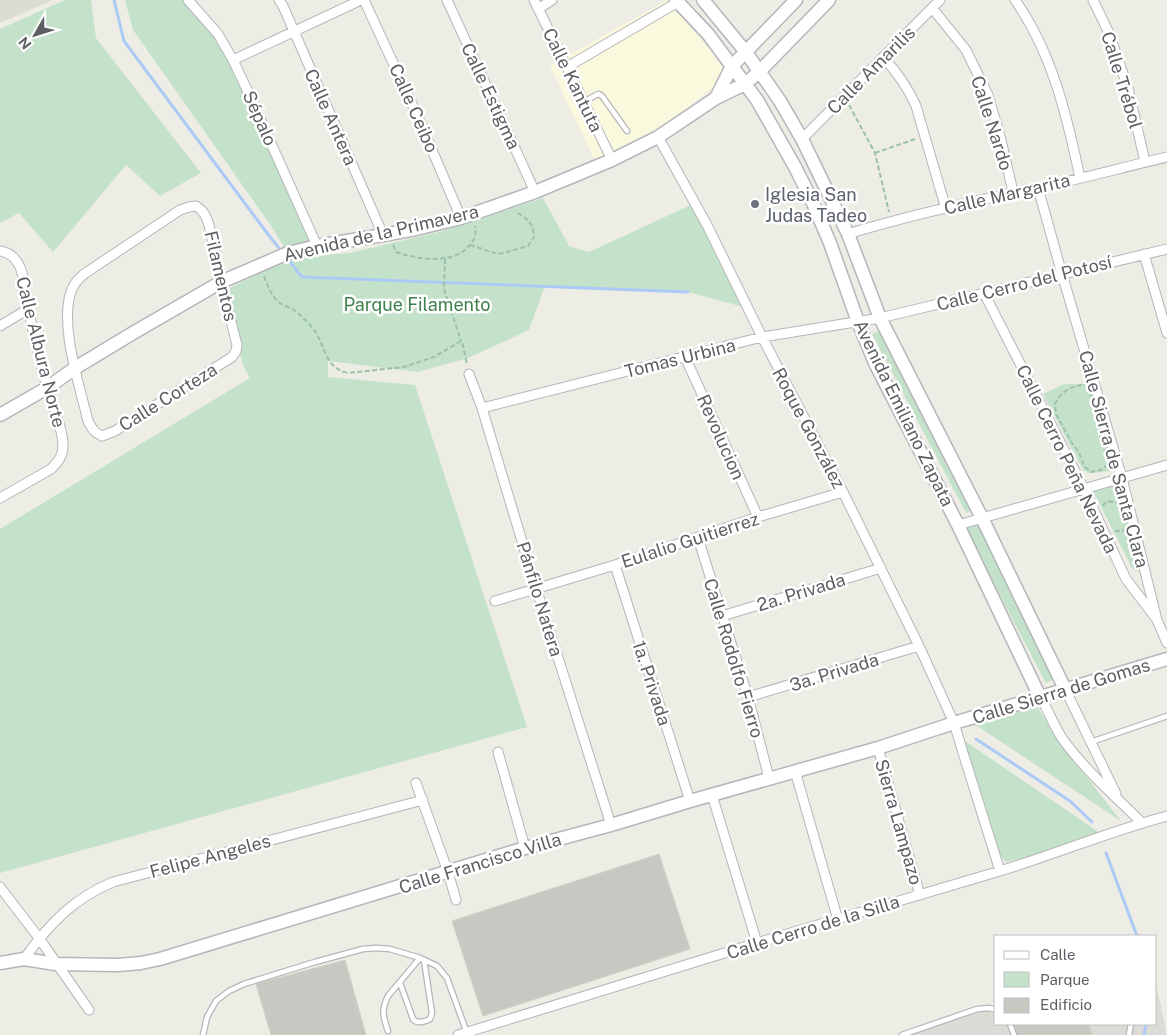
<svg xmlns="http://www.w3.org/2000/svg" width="1167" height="1035" font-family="'Public Sans',sans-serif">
  <rect width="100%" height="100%" fill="#edede5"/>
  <path fill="#faf8dd" d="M667,0L712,52L727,76L658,131L596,163L550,66Z"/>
  <path fill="#dcdcd7" d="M1156,983L1167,1035H905L996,1005V1024H1156Z"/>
  <path fill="#dddcd3" d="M0,0H53L0,23Z"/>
  <path fill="#c4e2c9" d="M65,0H91L96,38L201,173L160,196L126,165L53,252L19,213L0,223V29Z
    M125,0H188L218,34L317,246L288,253L269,223L133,30Z
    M543,198L569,246L589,252L695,203L747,308L688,292L545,286L529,330L468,358L418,372L328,361V377L415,385L527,727L0,873V529L250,378L243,365L224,291L283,260L301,257L350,253L443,231Z
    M889,326L978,507L966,513L872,334Z
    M1064,384H1088L1116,460L1117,464L1111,471L1089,473L1083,470L1043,394Z
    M1120,481L1144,568L1138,571L1133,570L1091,487Z
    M984,519L1062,675L1046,683L964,527Z
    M1033,701L1068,753L1121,821L977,726L959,725Z
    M962,739L1106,837L1007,862L1002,858L961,757Z"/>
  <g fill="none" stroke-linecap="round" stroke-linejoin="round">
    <path stroke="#accaf6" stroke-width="3" d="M114,0L124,41L267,233L282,252
      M286,257L302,277L688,292
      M976,739L1070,801L1092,822
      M1106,853L1137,936
      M1144,1035L1146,1024"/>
  </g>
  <path fill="#c9c7c2" stroke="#d2cfc4" d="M659,854L690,949L483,1016L452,921Z
    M345,960L366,1035H271L256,984Z
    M1014,1024H1089L1092,1035H1018Z"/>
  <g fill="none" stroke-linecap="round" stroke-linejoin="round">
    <defs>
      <path id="lane" d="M584,102L596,95L599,94L602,96L627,131
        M1091,742L1167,716
        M400,983L413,1019C417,1024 424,1022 430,1019L432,1013L424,960
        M1010,1024L1014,1035
        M388,1031C383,1017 381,1010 388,996L420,958
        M203,1035L207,1017L216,1001L229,991L244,984L315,962L363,949L377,948L390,949L420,958L437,966L447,978L467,1033
        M902,1035L977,1009L989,1008L996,1010
        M1129,1035L1131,1024"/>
      <path id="street" d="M188,0L218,34L233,60L249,94L317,246
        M279,0L283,6L383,235
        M364,0L418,117L461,218
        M447,0L535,192
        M534,0L612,160
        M1015,0C1052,52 1067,116 1080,178
        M1093,0L1109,33L1128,88L1145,162
        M932,8L966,50L988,95L1001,140L1013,192
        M538,9L552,0
        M883,57C897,72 908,88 916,106L946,209
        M233,60L361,0
        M567,67L678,2
        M658,137L707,225L762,337L843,492L919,646L954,723L964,756L1000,871
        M802,139L940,0
        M1038,188L1062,274L1122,478L1157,620L1167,643
        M196,206C204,211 206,216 209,225L221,282L237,345L236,351L232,357L115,431L102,436C94,433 92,428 88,421C80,387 56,316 74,285C77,280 81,277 84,274L180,210L189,207Z
        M848,234C910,215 974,201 1037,188C1081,179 1124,167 1167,157
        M0,251C10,253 15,257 20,267C25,279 25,295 28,308C34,335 40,361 47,387C52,406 63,427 63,446C63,456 58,462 51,469L0,498
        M1144,254L1167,333
        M984,293L1084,489L1126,579L1155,617
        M0,326L28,309
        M685,357L758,517
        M469,374L482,408L536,588L611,825
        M482,408L762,337L880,318L1167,249
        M958,525L1167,465
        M698,538L748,697L769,778
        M615,565L690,801
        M495,601L615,565L758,517L843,492
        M722,616L881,568
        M1065,689L1116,794
        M748,697L919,646
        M1040,697C1049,711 1054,727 1064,741C1087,772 1115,796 1142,823
        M878,748L920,895
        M498,752L525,848
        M795,771L838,920
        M416,783L448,872L456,900
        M712,795L757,943
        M0,887L39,938L89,1010
        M24,959C49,924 74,898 113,882L423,800
        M458,1035L757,943L1000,871C1056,854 1110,831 1167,816"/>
      <path id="secondary" d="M676,0L708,34L757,100L795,167L812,201L830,243L858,322L875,363L958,525L1040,697
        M703,0L745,51L780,101L802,139L848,234L880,318L982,518L1065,689
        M716,98L732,66L796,0
        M0,415L47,388L75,368L133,333L221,282L288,253L317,246L383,235L416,229L461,218L535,192L612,160L658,137L716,98L745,84L759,72L829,0
        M0,963L24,959L56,964L118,965L141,963L160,959L525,848L611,825L690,801L878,748L954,723L1167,659"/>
    </defs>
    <use href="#lane" stroke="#b5b6ba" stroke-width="7"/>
    <use href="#street" stroke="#b5b6ba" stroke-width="11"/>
    <use href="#secondary" stroke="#b4b6bb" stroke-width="15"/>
    <path stroke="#9cc0ac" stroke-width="2" stroke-dasharray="5 2.5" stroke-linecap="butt" d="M849,105L875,153L889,212
      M875,153L915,139
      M393,245L396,252C416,259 452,265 468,247C474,241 477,235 475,226
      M470,245L498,254L507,252L528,246L534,237L533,228L528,220L515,211
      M445,259L444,289L461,341
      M264,276C267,285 272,297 280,303C284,306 290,307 294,310C300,314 306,321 311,326C326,343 323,368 348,373L404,367L434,357L461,341L463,345L467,365
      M1088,384L1108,464L1101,470L1091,472L1084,466L1079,452L1072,443L1056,414L1055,404C1063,389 1072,386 1088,384Z
      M1103,506L1104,504L1108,501L1118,503
      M1115,531H1123L1124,529"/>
    <use href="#lane" stroke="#fff" stroke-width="4.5"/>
    <use href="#street" stroke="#fff" stroke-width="9"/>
    <use href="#secondary" stroke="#fff" stroke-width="12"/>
  </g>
  <circle fill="#6b7280" stroke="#fff" stroke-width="2" cx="755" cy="204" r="5"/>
  <g text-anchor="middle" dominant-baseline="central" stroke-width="5" stroke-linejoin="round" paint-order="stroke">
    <g font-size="18" fill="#5d5f64" stroke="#fff">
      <text transform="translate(871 70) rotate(-45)">Calle Amarilis</text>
      <text transform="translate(573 80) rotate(64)">Calle Kantuta</text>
      <text transform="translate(1122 80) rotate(73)">Calle Trébol</text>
      <text transform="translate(491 96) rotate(65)">Calle Estigma</text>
      <text transform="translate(414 108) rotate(66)">Calle Ceibo</text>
      <text transform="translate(331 117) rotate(66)">Calle Antera</text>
      <text transform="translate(260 118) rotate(66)">Sépalo</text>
      <text transform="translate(992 123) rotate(72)">Calle Nardo</text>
      <text transform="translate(1007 194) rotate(-13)">Calle Margarita</text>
      <text transform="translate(381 233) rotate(-13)">Avenida de la Primavera</text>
      <text transform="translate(221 276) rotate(77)">Filamentos</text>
      <text transform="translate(1024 283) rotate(-14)">Calle Cerro del Potosí</text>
      <text transform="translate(41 352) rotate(76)">Calle Albura Norte</text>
      <text transform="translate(680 358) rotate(-14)">Tomas Urbina</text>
      <text transform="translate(168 397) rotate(-32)">Calle Corteza</text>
      <text transform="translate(904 413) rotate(64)">Avenida Emiliano Zapata</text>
      <text transform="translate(809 428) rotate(62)">Roque González</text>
      <text transform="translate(721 437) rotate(66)">Revolucion</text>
      <text transform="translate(1067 459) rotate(64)">Calle Cerro Peña Nevada</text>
      <text transform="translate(1114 459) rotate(75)">Calle Sierra de Santa Clara</text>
      <text transform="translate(690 540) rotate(-18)">Eulalio Guitierrez</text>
      <text transform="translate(801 592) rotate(-17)">2a. Privada</text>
      <text transform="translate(540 599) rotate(73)">Pánfilo Natera</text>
      <text transform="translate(734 658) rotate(73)">Calle Rodolfo Fierro</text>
      <text transform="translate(834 672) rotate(-17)">3a. Privada</text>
      <text transform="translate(652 683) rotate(72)">1a. Privada</text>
      <text transform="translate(1061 691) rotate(-17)">Calle Sierra de Gomas</text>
      <text transform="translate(899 822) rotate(74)">Sierra Lampazo</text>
      <text transform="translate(210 856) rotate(-15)">Felipe Angeles</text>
      <text transform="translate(480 863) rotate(-17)">Calle Francisco Villa</text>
      <text transform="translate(813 927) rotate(-17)">Calle Cerro de la Silla</text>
    </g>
    <g font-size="18" fill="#5b616d" stroke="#fff" text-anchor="start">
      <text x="765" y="194">Iglesia San<tspan x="765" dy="21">Judas Tadeo</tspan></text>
    </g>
    <g font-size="18" fill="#3e814c" stroke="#fff">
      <text x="417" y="304">Parque Filamento</text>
    </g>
  </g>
  <rect x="994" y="935" width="162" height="90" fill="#ffffff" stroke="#bebfc1"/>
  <rect x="1004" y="951" width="25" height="8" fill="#ffffff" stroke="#bebfc1"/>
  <text x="1040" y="960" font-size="15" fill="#5d5f64">Calle</text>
  <rect x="1004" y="972" width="25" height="15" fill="#c4e2c9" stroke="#bebfc1"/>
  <text x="1040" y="985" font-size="15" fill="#5d5f64">Parque</text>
  <rect x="1004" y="998" width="25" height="15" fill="#c9c7c2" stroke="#bebfc1"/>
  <text x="1040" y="1010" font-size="15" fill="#5d5f64">Edificio</text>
  <g transform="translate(35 35) rotate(231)" stroke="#ffffff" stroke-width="4" paint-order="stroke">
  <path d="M0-4L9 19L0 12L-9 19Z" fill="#5d5f64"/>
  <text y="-8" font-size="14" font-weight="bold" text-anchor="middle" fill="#5d5f64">N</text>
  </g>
</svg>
